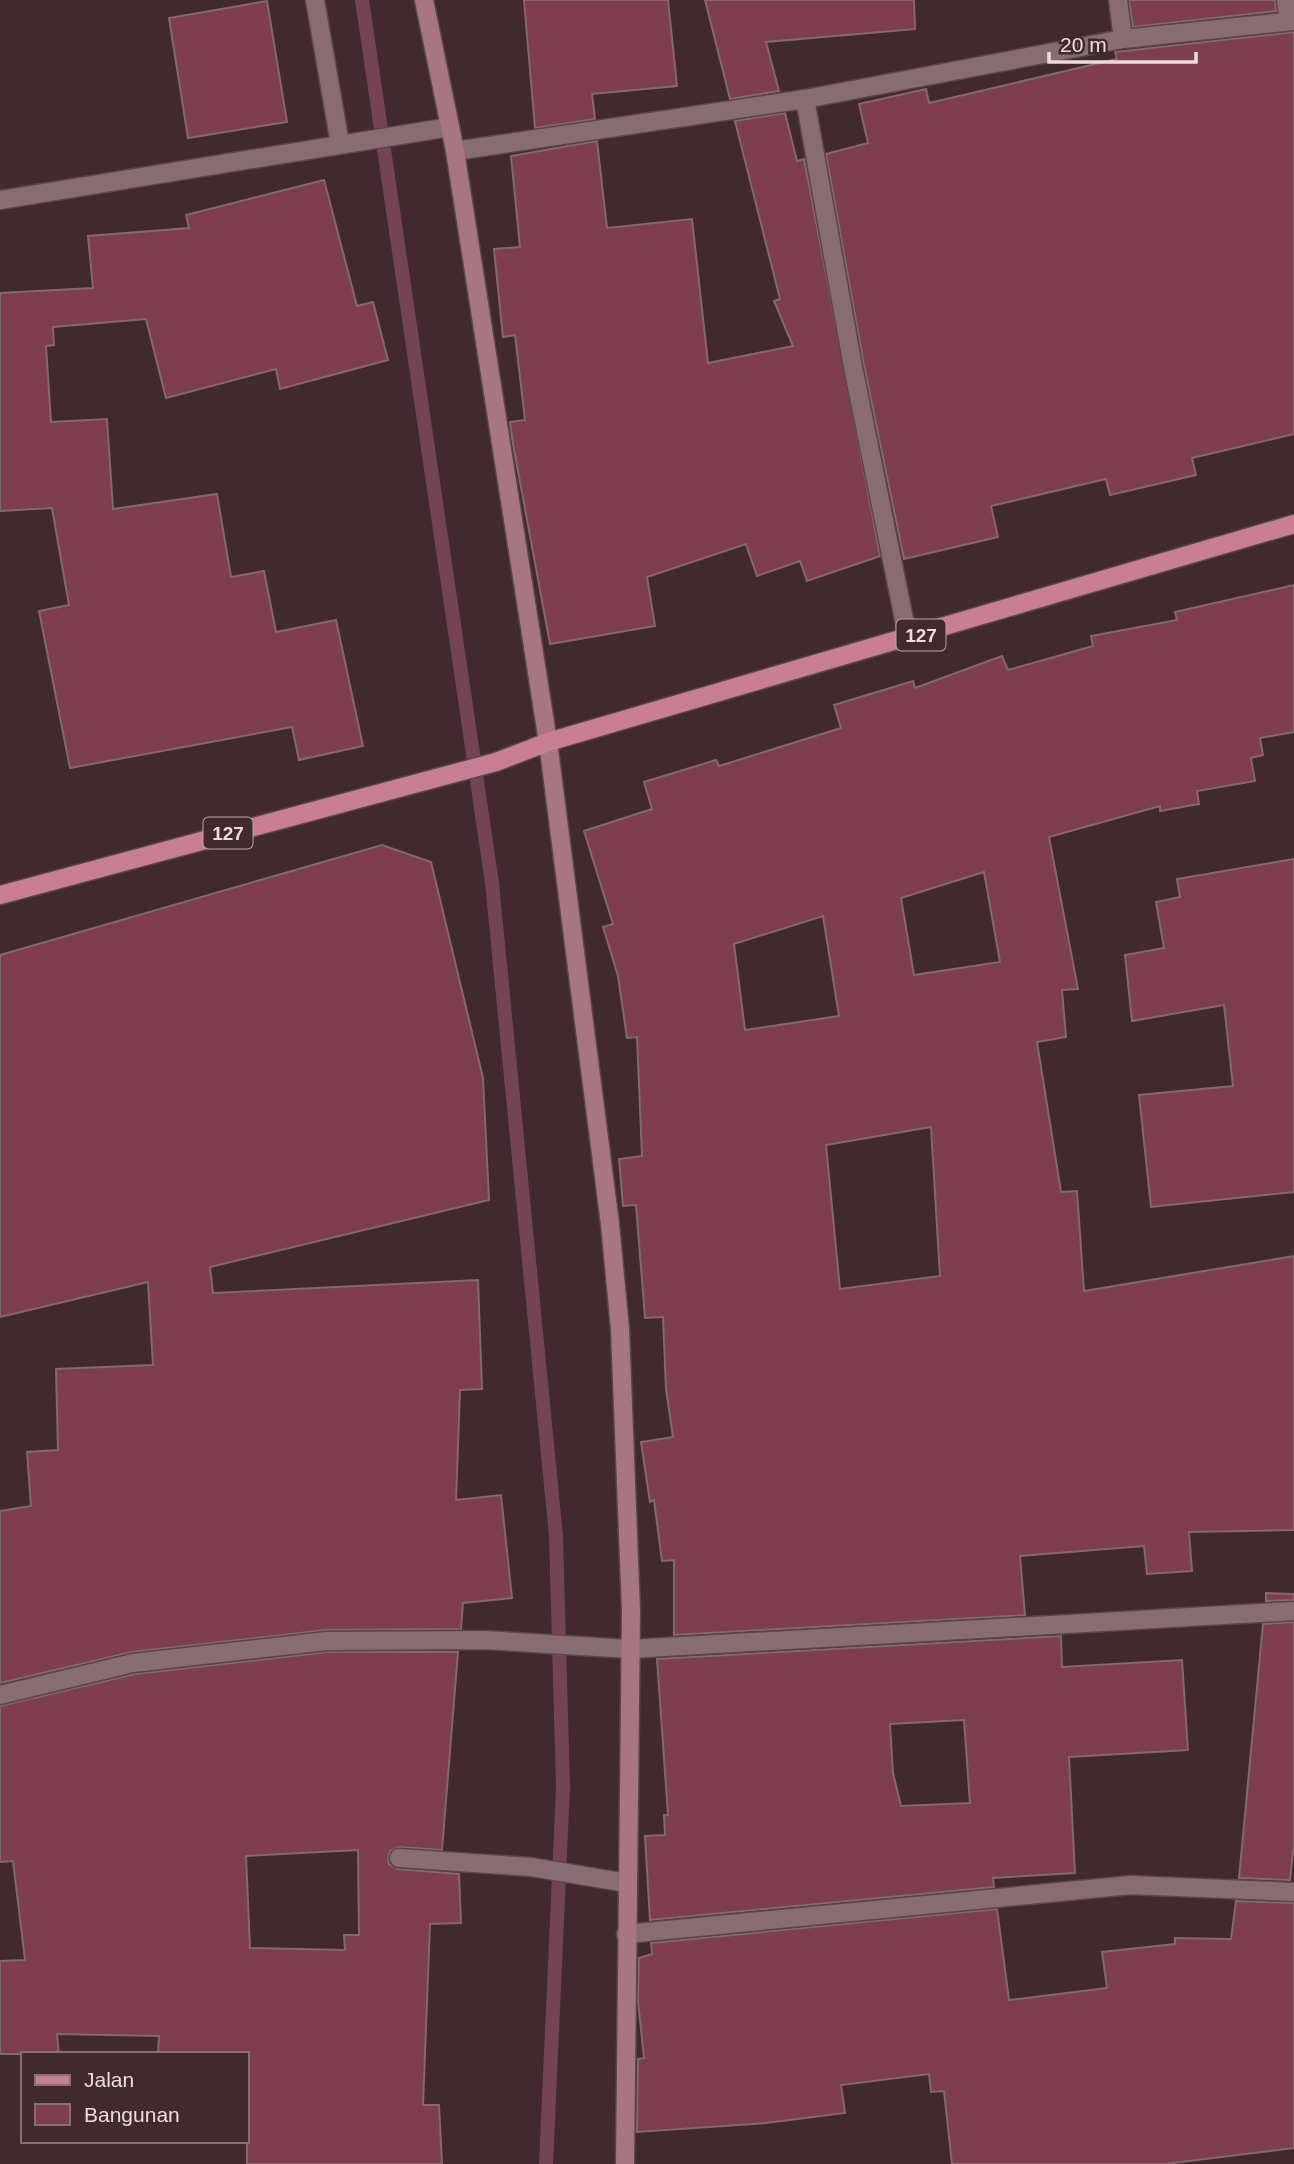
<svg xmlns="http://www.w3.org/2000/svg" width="1294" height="2164" font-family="Helvetica,sans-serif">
  <rect width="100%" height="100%" fill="#41292f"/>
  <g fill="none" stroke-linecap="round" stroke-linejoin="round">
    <path stroke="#744456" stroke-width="14" d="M362,0L492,883L556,1536L563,1787L546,2164"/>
  </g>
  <path fill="#7e3d50" stroke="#84686f" stroke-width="2" fill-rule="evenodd" d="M524,0H668L677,86L592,94L595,119L535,128Z
    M705,0H914L915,29L766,42L779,91L730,99Z
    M1129,0H1275L1276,11L1133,27Z
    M267,1L287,122L188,138L169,18Z
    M1294,32V434L1192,458L1196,475L1110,495L1106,479L991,506L998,537L904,559L864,365L826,154L868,143L859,104L926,89L929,103L1117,59L1115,52Z
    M785,113L797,161L804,159L880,556L807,581L800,561L757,576L746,544L647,577L655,626L550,644L513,444L510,422L525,420L515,335L503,337L494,249L520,247L511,156L597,141L607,228L692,219L708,363L793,346L774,301L780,299L735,121Z
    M324,180L357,306L373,302L388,360L280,389L276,369L166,398L146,319L53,327L54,345L46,346L51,422L107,419L113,509L217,494L231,577L264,571L276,632L336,620L363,746L299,760L292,727L70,768L39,611L69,605L52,508L0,511V293L93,288L88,236L189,228L186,215Z
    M1294,585V732L1260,738L1263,755L1251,758L1255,781L1197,791L1199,804L1160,811V806L1049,837L1078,989L1062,990L1066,1037L1037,1042L1061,1192L1077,1191L1084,1291L1294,1256V1530L1189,1532L1192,1571L1147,1574L1144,1546L1020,1556L1025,1615L674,1635V1560L662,1561L654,1500L650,1502L641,1442L673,1437L666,1389L663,1317L645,1318L636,1205L623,1206L619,1159L642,1156L637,1037L627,1038L618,976L603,927L613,924L584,831L652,809L644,782L716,760L719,766L841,728L834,705L913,681L915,688L1002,656L1008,670L1093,646L1091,636L1177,620L1175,612ZM984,872L1000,962L914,975L901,898ZM823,916L839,1016L745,1030L734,944ZM931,1127L940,1276L840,1289L826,1145Z
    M382,845L431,862L483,1078L489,1200L210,1267L213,1293L478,1280L482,1389L460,1390L456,1500L501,1495L512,1598L463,1603L461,1629L326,1630L132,1652L0,1683V1511L31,1506L27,1452L58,1450L56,1369L153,1365L148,1282L0,1317V955Z
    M1294,859V1192L1151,1207L1139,1095L1233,1086L1224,1005L1132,1021L1125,955L1164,948L1156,902L1180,897L1177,879Z
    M1266,1593L1294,1594V1600L1266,1601Z
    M1294,1622V1843L1290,1880L1239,1878L1263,1624Z
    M1061,1636L1062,1667L1182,1660L1188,1750L1069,1757L1075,1873L993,1878L994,1887L650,1920L645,1836L665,1835L664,1815H668L657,1659ZM964,1720L970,1803L901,1806L893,1773L890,1724Z
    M328,1652H458L442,1850L399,1847L390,1851L388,1858L389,1864L398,1869L459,1874L461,1923L430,1924L423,2105H439L442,2164H247V2054H158L159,2036L57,2034L59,2054H0V1961L25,1960L13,1861L0,1862V1706L135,1674ZM358,1850L359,1935H344L345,1950L250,1948L246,1856Z
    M1236,1901L1294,1903V2148L1165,2164H952L944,2091L931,2092L929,2074L841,2085L845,2113L766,2123L637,2132L638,2059L644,2058L638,2001L639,1958L652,1954L651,1943L997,1909L1009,2000L1107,1988L1102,1952L1175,1944V1938L1231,1939Z"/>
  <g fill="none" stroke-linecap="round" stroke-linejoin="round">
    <defs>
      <path id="street" d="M315,0L340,144
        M1118,0L1123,39
        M1286,0L1289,21
        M805,99L853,367L908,639
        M455,151L805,99L1123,39L1294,21
        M0,200L450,127
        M0,1695L133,1663L327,1641L485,1640L630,1649L1294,1611
        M399,1858L531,1867L627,1883
        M626,1934L1131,1885L1294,1892"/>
      <path id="secondary" d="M424,0L455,151L548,742L610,1224L620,1329L631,1611L625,2164"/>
      <path id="primary" d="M0,895L496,762L548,742L1294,524"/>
    </defs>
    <use href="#street" stroke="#59464b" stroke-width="21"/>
    <use href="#secondary" stroke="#59464b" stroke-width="21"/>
    <use href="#primary" stroke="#59464b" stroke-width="21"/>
    <use href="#street" stroke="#886c72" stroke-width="18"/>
    <use href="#secondary" stroke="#a87582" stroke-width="18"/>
    <use href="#primary" stroke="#c97f93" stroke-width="18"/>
  </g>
  <g text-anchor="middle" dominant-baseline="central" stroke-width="5" stroke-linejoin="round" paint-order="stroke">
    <g fill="#41292f" stroke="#b9a6aa" stroke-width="2">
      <rect x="896.5" y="619.5" width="49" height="31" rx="5"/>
      <rect x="203.5" y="817.5" width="49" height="31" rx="5"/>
    </g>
    <g font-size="19" font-weight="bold" fill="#ecdcdf">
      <text x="921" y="635">127</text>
      <text x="228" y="833">127</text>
    </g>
  </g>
  <rect x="21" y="2052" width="228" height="91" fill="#41292f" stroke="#857175" stroke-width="2"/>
  <rect x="35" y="2075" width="35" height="10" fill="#c97f93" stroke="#857175" stroke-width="2"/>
  <text x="84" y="2087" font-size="21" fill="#ecdcdf">Jalan</text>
  <rect x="35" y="2104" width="35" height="21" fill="#7e3d50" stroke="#857175" stroke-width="2"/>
  <text x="84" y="2122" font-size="21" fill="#ecdcdf">Bangunan</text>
  <path d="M1049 52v10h147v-10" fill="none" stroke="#ecdcdf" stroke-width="3.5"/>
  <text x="1060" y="52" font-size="21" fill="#ecdcdf" stroke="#41292f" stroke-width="5" paint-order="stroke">20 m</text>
</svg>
